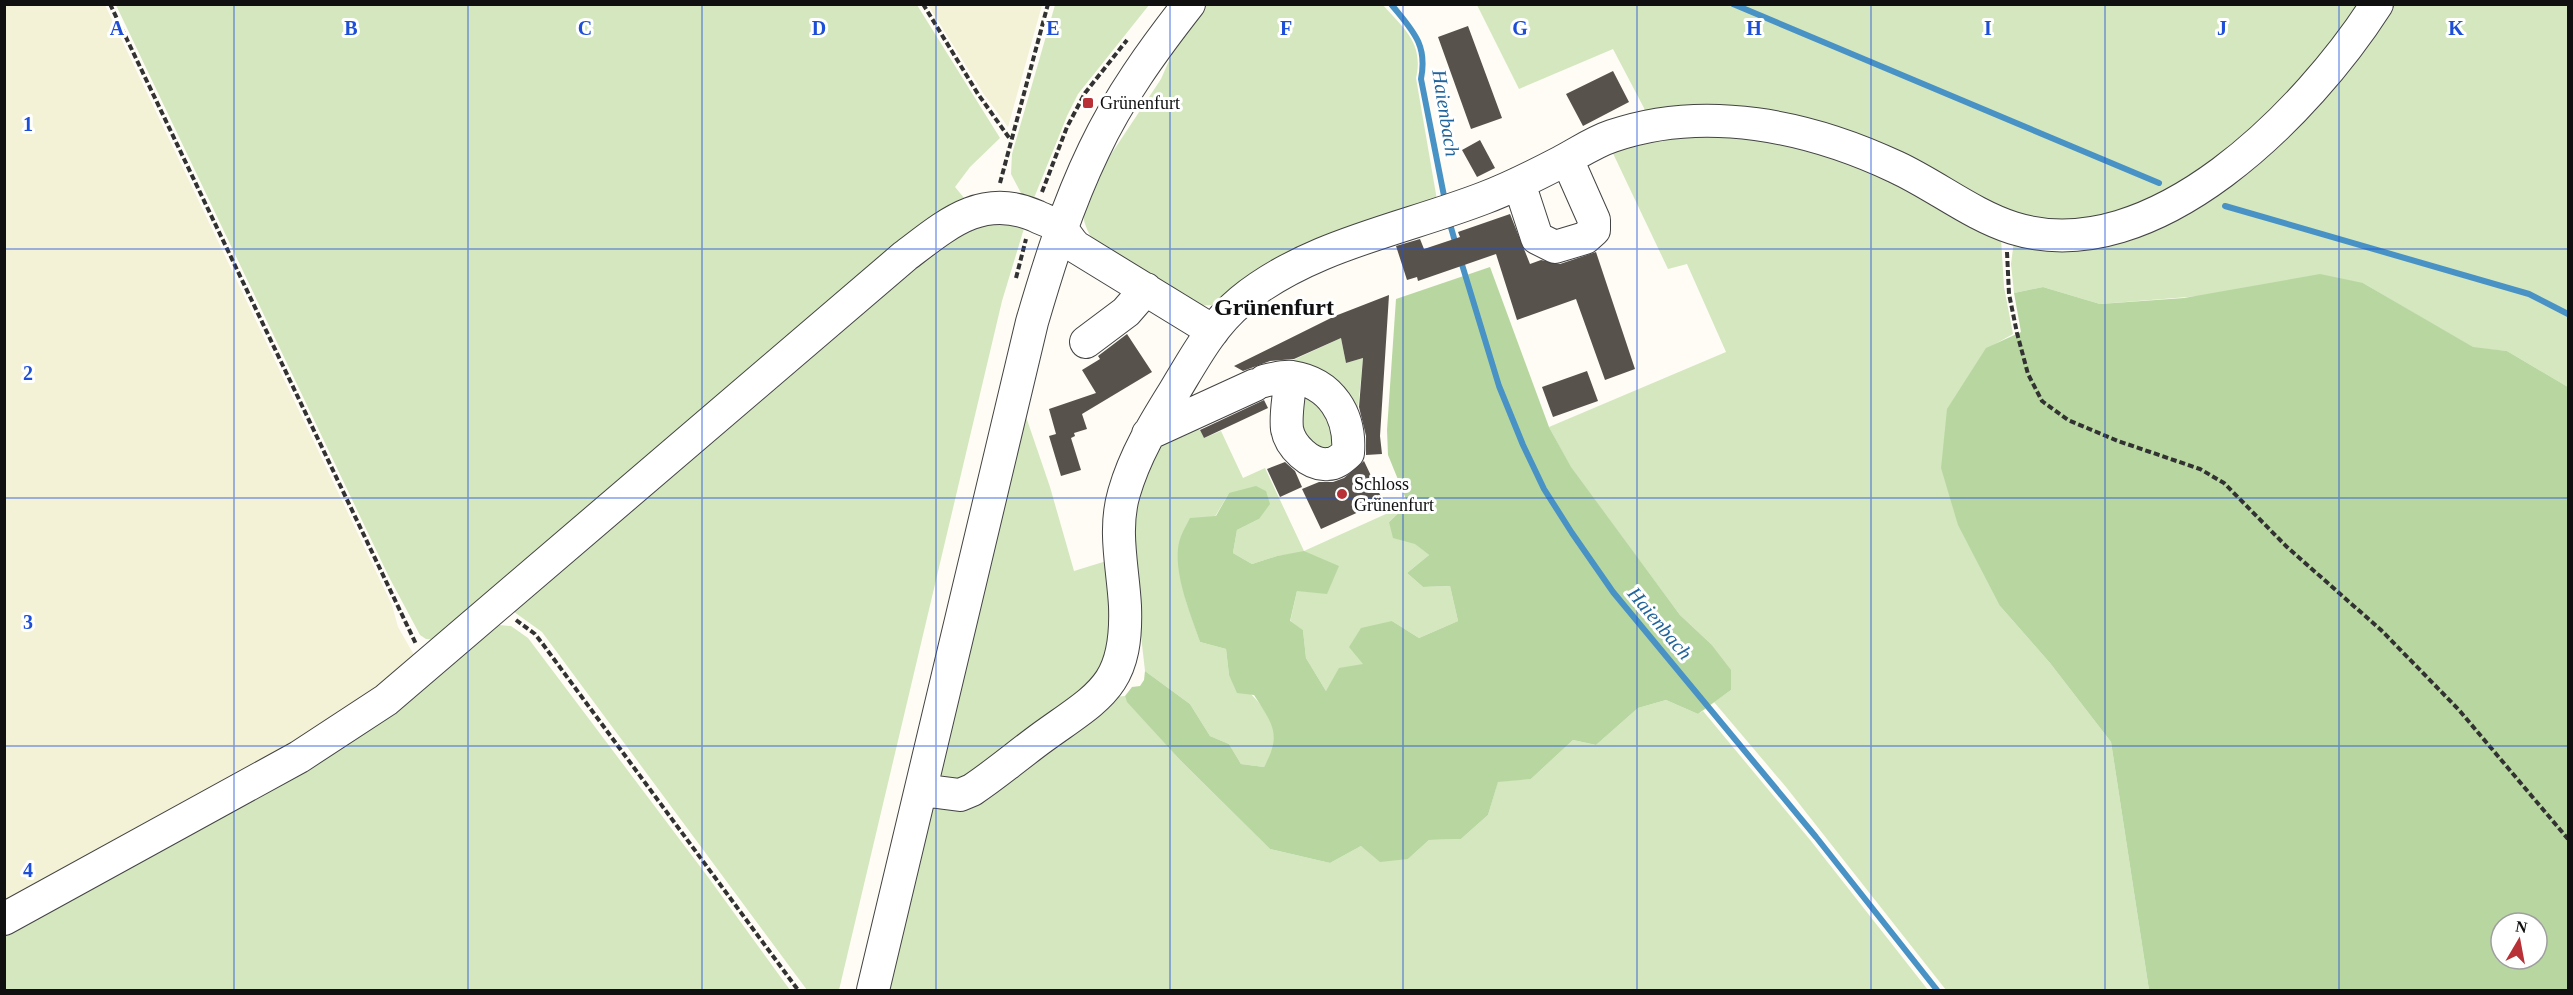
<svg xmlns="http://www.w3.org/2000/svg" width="2573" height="995" font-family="'Times New Roman',serif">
  <rect width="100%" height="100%" fill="#fefcf5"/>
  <path fill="#f3f1d6" d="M5,5H105L392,605L398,627L418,662L372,699L5,908Z
    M928,5H1042L1008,127L983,93Z"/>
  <path fill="#d4e7bf" d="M116,5H917L1000,138L970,167L955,187L965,199L439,640L426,639L420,635L389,577Z
    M1055,5H1149L1078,94L1067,116L1034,198L1023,197L1011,174L1012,154Z
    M1203,5H1383C1404,29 1424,43 1416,78L1438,206L1224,304L1197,306L1094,242C1082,222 1081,215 1086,192L1161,79L1182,31Z
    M1477,5H2368L2332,55L2185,189L2081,225L1999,213L1923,169L1647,118L1644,108L1613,49L1519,89Z
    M2387,5H2568V387L2507,351L2473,348L2363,283L2100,304L2043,287L2014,293L2011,264L2014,241L2169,214Z
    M1715,127L1841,154L2001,239L2004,287L2013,334L1986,349L2000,606L2050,663L2111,742L2149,990H1946L1786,787L1714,702L1731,690L1711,644L1680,615L1571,468L1549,427L1726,352L1687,264L1668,269L1609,145Z
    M988,221L1025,225L1002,301L839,990H807L542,632L510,609L930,248Z
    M1341,338L1346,363L1363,358L1356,429L1340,397L1261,375Z
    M1311,389L1340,441L1325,451L1309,444L1294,408Z
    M1023,408L1050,487L1074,571L1113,559L1116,625L1098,683L959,784L939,777Z
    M1195,421L1204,438L1221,431L1243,478L1265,468L1304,551L1408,504L1389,522L1429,555L1407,573L1423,587L1450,586L1458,621L1419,638L1392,621L1363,664L1326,691L1306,658L1303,630L1290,622L1297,591L1301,553L1277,556L1252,564L1233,553L1237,530L1259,519L1229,493L1181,574L1186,601L1200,642L1226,649L1229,675C1251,693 1282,718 1273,750C1271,756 1267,762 1264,767L1241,764L1229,744L1210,736L1190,704L1145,671L1130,538L1150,450Z
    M499,625L511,626L528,638L708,877L790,990H5V931Z
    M1125,696L1128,702L1180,760L1270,849L1330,863L1361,846L1408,859L1429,840L1461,839L1488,815L1498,781L1531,779L1573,740L1596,745L1638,708L1666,700L1698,714L1703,711L1811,841L1928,990H884L929,814L933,809L1114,697Z"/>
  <path fill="#b8d7a0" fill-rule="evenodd" d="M1490,267L1549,427L1571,467L1680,615L1711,644L1731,670V690L1698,714L1666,700L1638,708L1596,745L1573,740L1531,779L1498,782L1488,815L1461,839L1429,840L1408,859L1380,862L1361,846L1330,863L1270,849L1180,760L1127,702L1125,696L1132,687L1140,686L1144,680L1145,671L1190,704L1210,736L1229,744L1241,764L1264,767C1282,734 1273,725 1254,695L1237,693L1229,675L1226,649L1200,642C1191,616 1175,577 1178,549C1179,537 1185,528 1190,518L1216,516L1229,493L1256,486L1266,491L1270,504L1259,519L1237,530L1233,553L1252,564L1277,556L1304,551L1339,566L1327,594L1297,591L1290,621L1303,630L1306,658L1326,691L1339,668L1363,664L1349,647L1361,628L1392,621L1419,638L1458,621L1450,586L1423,587L1407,573L1429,555L1415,544L1393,538L1389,522L1408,504L1388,455L1387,430L1396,299Z
    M2320,274L2363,283L2473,347L2507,351L2568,387V990H2149L2111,742L2050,663L2000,606L1958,525L1941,468L1947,409L1986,348L2021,332L2014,293L2043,287L2100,304L2184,298ZM2501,923H2537V959H2501Z"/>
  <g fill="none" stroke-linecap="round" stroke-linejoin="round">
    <path stroke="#4892c5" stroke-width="6" d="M1391,4C1412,30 1428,44 1421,79L1445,201
      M1733,4L2159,183
      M2225,206L2529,294L2568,314
      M1450,224L1456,245
      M1460,258L1499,386L1523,445L1544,489L1572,533L1613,592L1816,837L1937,990"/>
  </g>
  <path fill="#58524d" d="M1468,26L1502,118L1471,129L1438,37Z
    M1613,71L1629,102L1583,126L1566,94Z
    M1480,140L1495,168L1477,177L1462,150Z
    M1510,214L1530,264L1541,260L1560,264L1596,252L1635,369L1605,380L1576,299L1517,320L1496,254L1418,281L1417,277L1407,280L1396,246L1420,239L1424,249L1460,237L1458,232Z
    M1389,295L1380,436L1382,454L1366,455V436L1359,407L1363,358L1346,363L1341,338L1294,359L1270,361L1243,371L1234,366L1335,316Z
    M1127,334L1152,372L1082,414L1087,429L1074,433L1075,436L1071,438L1081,470L1061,476L1049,436L1056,434L1049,409L1096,393L1082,370L1100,359L1098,356Z
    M1587,371L1598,401L1553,417L1542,387Z
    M1264,400L1268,408L1204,438L1200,430Z
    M1364,461L1383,501L1321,529L1302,489L1319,482H1333L1344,478Z
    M1285,462L1295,471L1302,487L1280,497L1267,469Z"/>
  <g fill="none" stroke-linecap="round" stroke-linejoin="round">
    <defs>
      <path id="minor" d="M1519,183L1537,238L1555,247L1585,238L1594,230V220L1567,159
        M1086,342L1126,312L1146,289
        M1264,381C1272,379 1283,376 1292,377C1331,383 1351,415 1348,453C1342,458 1336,464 1328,464C1310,466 1290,446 1287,429C1285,412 1290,394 1290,377
        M1148,434L1255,385
        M921,790L960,795L972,790C996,774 1017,756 1040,739C1099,696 1128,687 1125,606C1123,568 1113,530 1124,493C1135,455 1154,424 1174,392C1194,359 1211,326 1241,301C1309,245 1404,229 1484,198C1511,188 1536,175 1561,162C1578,153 1594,142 1612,136C1705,104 1809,126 1896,167C1935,185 1972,215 2013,228C2154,272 2309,110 2377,4
        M4,919L299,757L386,700L905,256C946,225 982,192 1036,216C1043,220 1056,223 1061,229C1067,234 1069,241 1076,247L1213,331
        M873,990L1032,322C1049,264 1067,206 1094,150C1119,97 1153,50 1189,4"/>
    </defs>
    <use href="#minor" stroke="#434343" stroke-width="34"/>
    <path stroke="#323232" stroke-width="4" stroke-dasharray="6 3" stroke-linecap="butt" d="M110,4L416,644
      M923,4L978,94L1010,139
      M1000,183L1048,4
      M1042,192L1067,127L1085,93L1127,40
      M2007,252L2009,294L2017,333L2028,374L2042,401L2068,420L2118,441L2200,469L2224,483L2287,547L2381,630L2423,673L2459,710L2568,839
      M1016,278L1026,239
      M516,620L535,634L542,643L798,990"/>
    <use href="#minor" stroke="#fff" stroke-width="32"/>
  </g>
  <path fill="none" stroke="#1d4ed8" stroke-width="1.5" stroke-opacity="0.55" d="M234,4V990M468,4V990M702,4V990M936,4V990M1170,4V990M1403,4V990M1637,4V990M1871,4V990M2105,4V990M2339,4V990M4,249H2568M4,498H2568M4,746H2568"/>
  <g fill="#b83136" stroke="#fff" stroke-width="2">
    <rect x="1082" y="97" width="12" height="12" rx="3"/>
    <circle cx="1342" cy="494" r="6"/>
  </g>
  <g text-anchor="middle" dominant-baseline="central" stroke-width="6" stroke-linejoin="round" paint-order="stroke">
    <g font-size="18" fill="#101010" stroke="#fff" text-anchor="start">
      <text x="1100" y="103">Grünenfurt</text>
      <text x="1354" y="484">Schloss<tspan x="1354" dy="21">Grünenfurt</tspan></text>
    </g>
    <g font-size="20" font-style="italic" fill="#21649b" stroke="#fff">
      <text transform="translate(1446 113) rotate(81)">Haienbach</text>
      <text transform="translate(1660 623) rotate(50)">Haienbach</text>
    </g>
    <g font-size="24" font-weight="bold" fill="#101010" stroke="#fff">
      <text x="1274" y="307">Grünenfurt</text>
    </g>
  </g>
  <g font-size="20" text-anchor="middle" font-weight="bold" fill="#1d4ed8" stroke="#fff" stroke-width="6" stroke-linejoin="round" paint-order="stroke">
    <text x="117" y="35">A</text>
    <text x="351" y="35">B</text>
    <text x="585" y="35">C</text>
    <text x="819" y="35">D</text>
    <text x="1053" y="35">E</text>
    <text x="1286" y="35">F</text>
    <text x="1520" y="35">G</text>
    <text x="1754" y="35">H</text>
    <text x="1988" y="35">I</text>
    <text x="2222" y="35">J</text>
    <text x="2456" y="35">K</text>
    <text x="28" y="131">1</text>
    <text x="28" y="380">2</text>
    <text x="28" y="629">3</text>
    <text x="28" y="877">4</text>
  </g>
  <rect width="2573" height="995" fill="none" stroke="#101010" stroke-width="12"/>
  <g transform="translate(2519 941) rotate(10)"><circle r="28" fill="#ffffff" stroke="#9f9f9f" stroke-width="1.5"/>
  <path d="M0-4.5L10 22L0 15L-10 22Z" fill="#b83136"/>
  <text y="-9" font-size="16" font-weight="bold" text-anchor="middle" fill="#101010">N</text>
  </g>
</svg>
